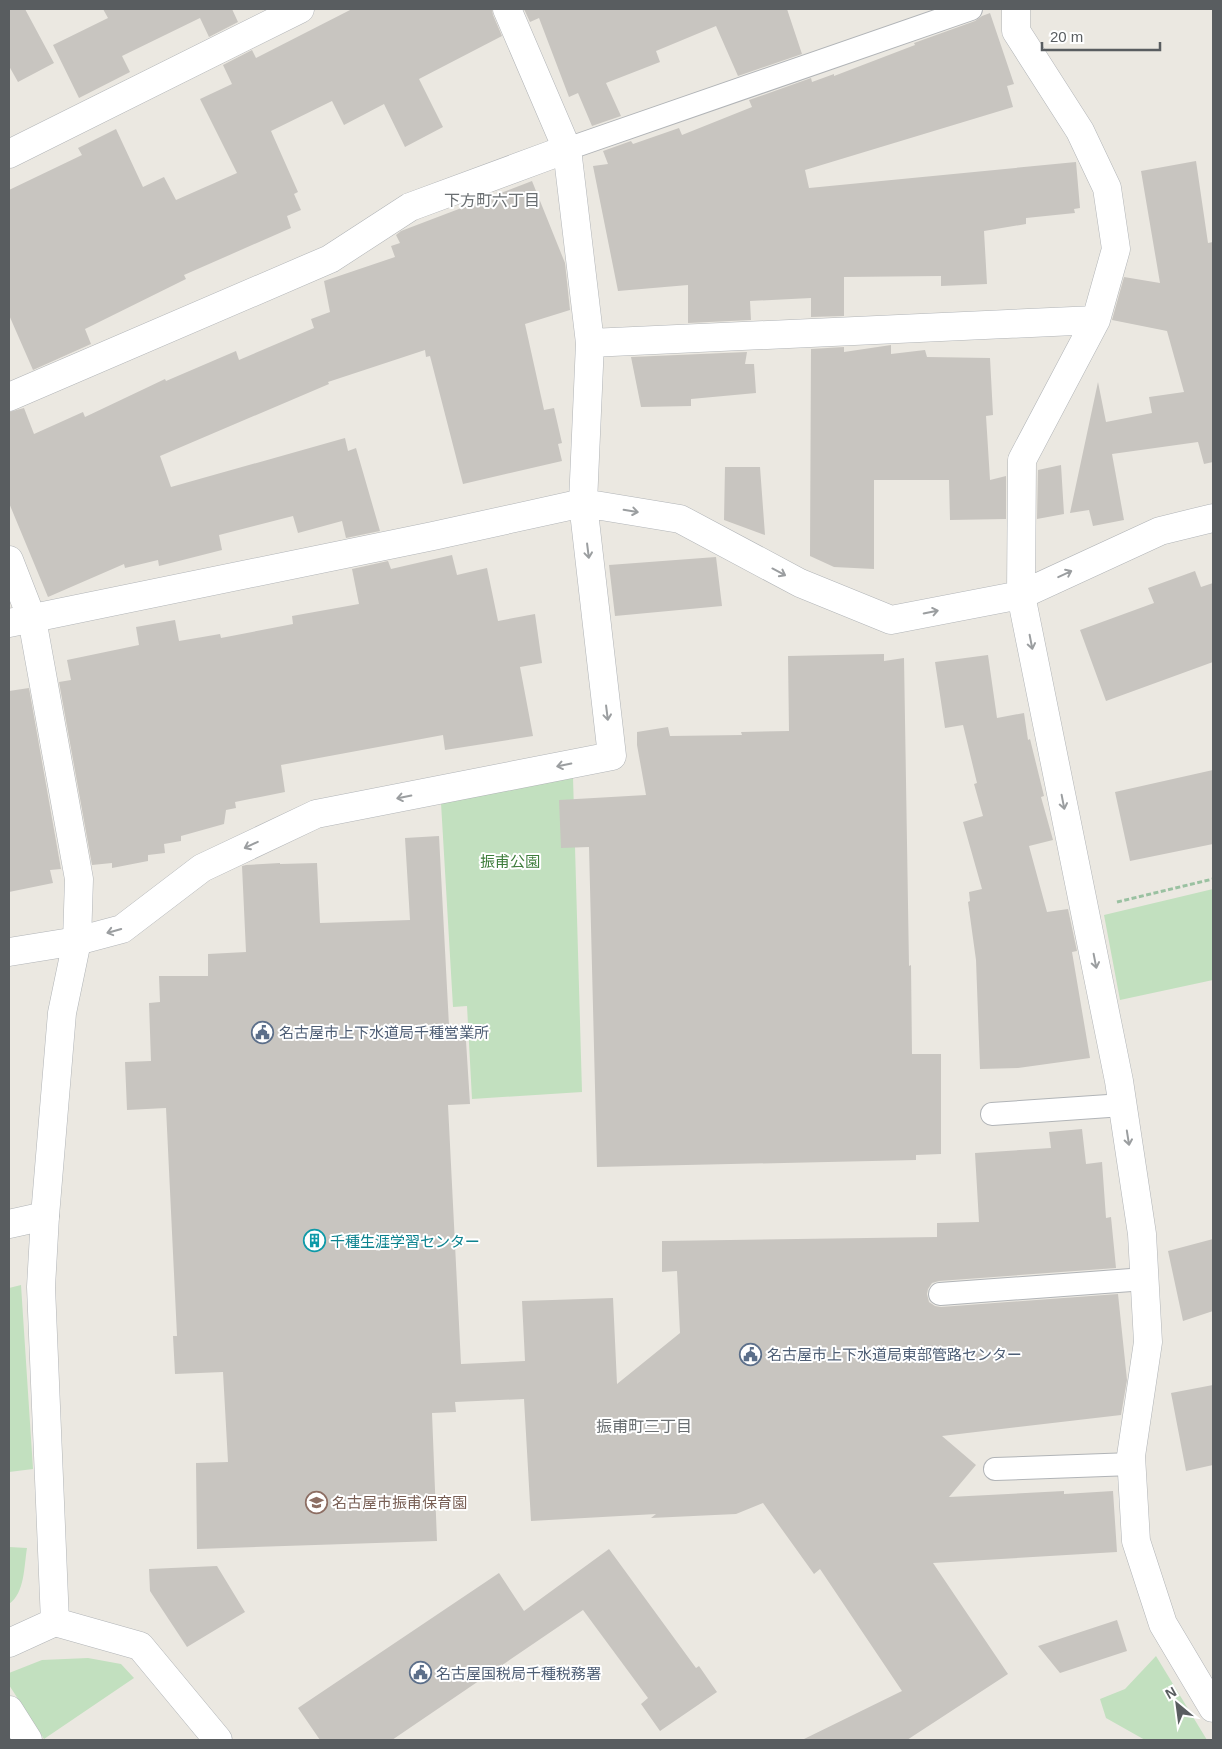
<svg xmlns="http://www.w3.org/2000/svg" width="1222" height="1749" font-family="Arial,'Noto Sans JP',sans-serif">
  <rect width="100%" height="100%" fill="#ebe8e1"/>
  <path fill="#c2e0bf" d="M573,777L582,1092L472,1099L467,1006L453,1007L441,803Z
    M1213,889V980L1120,1000L1104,915Z
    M21,1285L33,1469L9,1472V1288Z
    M9,1547L27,1548C24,1566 25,1593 9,1604Z
    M1156,1656L1207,1740H1145L1106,1718L1100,1699L1125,1689Z
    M88,1658L121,1664L134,1678L44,1739L9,1685V1673L42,1660Z"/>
  <path fill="#c8c5c0" d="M9,9H25L54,63L18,82L9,66Z
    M103,9H232L238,22L209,37L200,18L122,56L130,72L79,98L53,45L108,18Z
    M352,9H492L493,15L502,36L419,79L443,127L405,147L384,104L344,125L332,101L271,131L298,192L294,194L301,210L287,216L291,228L184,275L186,279L85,329L91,344L33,370L9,315V190L82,155L78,148L116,129L143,187L164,177L176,200L237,173L200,99L232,84L223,65L252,50L256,58Z
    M524,9H787L802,54L738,76L716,26L656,51L660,62L606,83L621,116L592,126L578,93L569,97L539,18L530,22Z
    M990,13L1014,84L1007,86L1013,107L805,170L809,188L1076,162L1080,208L1074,209L1075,213L1026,218V224L984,231L987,284L941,286V276L844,277V316L811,317V298L750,301L751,320L688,323V285L618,291L593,166L608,164L603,151L631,141L633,144L679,128L682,135L752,107L749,100L811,78L812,82L834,74V76L915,45L914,43L975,21L982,16Z
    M1196,161L1208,243L1213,242V462L1204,464L1198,442L1112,454L1124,520L1093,526L1089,510L1070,513L1098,382L1106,422L1152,413L1149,397L1184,392L1167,331L1112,320L1124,277L1160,283L1141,171Z
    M532,181L565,263L570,310L525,324L544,410L554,408L562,443L558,444L562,461L463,484L430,356L426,357L425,350L328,382L329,384L160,456L171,487L345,438L348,451L356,448L380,531L346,538L342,521L298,533L293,516L219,535L222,550L159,566L158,560L125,568L124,564L48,597L9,503V412L24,408L34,434L83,412L85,417L165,379L166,381L236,351L239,360L314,328L311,319L330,312L324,281L395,257L391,246L400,243L396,235L401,231Z
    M891,345V354L925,350L927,357L990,358L993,415L986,416L990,480L1006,476V519L950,520L949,480H874V569L834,567L810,556L811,349L844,347V352Z
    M747,352L745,364H754L756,393L691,399V406L641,407L631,357Z
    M1061,465L1064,514L1037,519L1038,470Z
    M725,467H760L765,535L724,520Z
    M452,555L457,575L487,568L498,621L535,614L542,663L520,667L533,736L445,750L443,735L281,765L285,792L235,802L236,808L226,810L224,824L181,836V841L164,844L165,853L148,855V861L112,868V863L92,865L59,682L71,680L67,660L139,645L136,627L175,620L179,641L220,634L221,638L293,624L292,616L359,604L352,569L388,561L391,569Z
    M716,557L722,606L615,616L609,565Z
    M1195,571L1201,587L1213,583V662L1106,701L1080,630L1154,603L1148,588Z
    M884,654V661L904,658L909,966L911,965L912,1054H941V1154L916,1155V1160L597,1167L589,847L561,848L559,800L646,795L637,745V732L668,727L670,736L742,735L741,732L789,731L788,656Z
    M988,655L997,718L1024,713L1028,740L1030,739L1044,796L1041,797L1053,840L1029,846L1047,912L1068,909L1077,951L1072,952L1090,1058L1018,1068L980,1069L976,960L968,902L970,901L969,892L982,889L963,822L983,816L974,784L977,783L963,725L945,728L935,662Z
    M29,688L61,869L50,870L53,883L9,892V691Z
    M1213,770V844L1130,861L1115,792Z
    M439,836L449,1026L465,1025L470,1104L448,1105L461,1364L525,1361L522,1301L613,1298L617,1384L680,1333L677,1271L662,1272V1241L937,1237V1223L979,1222L975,1153L1051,1148L1049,1132L1082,1129L1086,1164L1102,1162L1106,1218L1111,1217L1116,1268L939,1281L932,1283L928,1289L927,1294L929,1302L935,1306L941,1307L1118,1294L1127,1380L1121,1415L942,1436L976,1465L949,1497L1064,1491V1494L1113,1491L1117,1552L933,1563L1008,1674L907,1740H802L902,1691L820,1569L814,1574L763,1503L736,1514L651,1518L656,1514L531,1521L524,1399L455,1402L456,1412L432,1413L437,1541L197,1549L196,1463L228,1462L223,1372L175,1374L173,1336H177L166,1108L127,1110L125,1062L151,1061L149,1003L160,1002L159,976H208V954L246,952L242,866L246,865L280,863V864L317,863L320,923L410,920L405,838Z
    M1213,1239V1311L1183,1321L1168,1251Z
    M1213,1385V1465L1186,1471L1171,1393Z
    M609,1549L696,1668L699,1666L717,1692L660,1731L641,1704L648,1698L583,1610L392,1740H320L298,1708L499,1573L524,1611Z
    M217,1566L245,1612L187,1647L150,1591L149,1569Z
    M1117,1620L1127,1651L1060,1673L1038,1646Z"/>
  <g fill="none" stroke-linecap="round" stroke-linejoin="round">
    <defs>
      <path id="service" d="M567,149L971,9
        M992,1114L1123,1105
        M940,1294L1145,1279
        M995,1469L1132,1464"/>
      <path id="minor" d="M1016,9V31L1080,131L1107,188L1116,249L1096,320L1022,460L1021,595L1119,1081L1142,1234L1148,1342L1131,1456L1136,1541L1163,1624L1213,1708
        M9,154L300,9
        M590,343L1096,320
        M9,397L330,259L410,207L567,149
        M9,623L433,536L583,503L680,519L800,583L891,620L1021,595L1160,531L1213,518
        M9,952L77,941L122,929L202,868L316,814L612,756L583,503L590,343L567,149L507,9
        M9,1224L45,1216
        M55,1622L140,1646L218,1740
        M9,1710L28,1740"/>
      <path id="tertiary" d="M9,560L32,619L79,879L77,941L62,1013L45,1216L41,1287L55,1622L9,1643"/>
    </defs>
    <use href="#service" stroke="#b1b4b7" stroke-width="24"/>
    <use href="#minor" stroke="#b1b4b7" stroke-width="29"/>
    <use href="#tertiary" stroke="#b1b4b7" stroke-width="29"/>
    <path stroke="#9ac1a1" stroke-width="3" stroke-dasharray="5 2.5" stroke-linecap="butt" d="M1117,902L1213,879"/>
    <use href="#service" stroke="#fff" stroke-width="22"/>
    <use href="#minor" stroke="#fff" stroke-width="28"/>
    <use href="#tertiary" stroke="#fff" stroke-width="28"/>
  </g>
  <defs><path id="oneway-shaft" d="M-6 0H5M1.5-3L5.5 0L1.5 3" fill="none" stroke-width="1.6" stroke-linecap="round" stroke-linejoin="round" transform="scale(1.25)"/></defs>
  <g stroke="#9b9ea0">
    <use href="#oneway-shaft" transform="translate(631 511) rotate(9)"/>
    <use href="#oneway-shaft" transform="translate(588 551) rotate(83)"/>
    <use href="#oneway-shaft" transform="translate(779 572) rotate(28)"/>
    <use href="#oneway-shaft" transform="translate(1065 574) rotate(-25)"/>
    <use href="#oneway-shaft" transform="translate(931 612) rotate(-11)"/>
    <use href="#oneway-shaft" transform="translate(1031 642) rotate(79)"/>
    <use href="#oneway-shaft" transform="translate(607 713) rotate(83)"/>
    <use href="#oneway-shaft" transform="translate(564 765) rotate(169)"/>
    <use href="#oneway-shaft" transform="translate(404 797) rotate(169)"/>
    <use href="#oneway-shaft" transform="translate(1063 802) rotate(79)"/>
    <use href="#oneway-shaft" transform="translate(251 845) rotate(155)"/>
    <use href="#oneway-shaft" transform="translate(114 931) rotate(164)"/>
    <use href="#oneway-shaft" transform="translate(1095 961) rotate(79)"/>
    <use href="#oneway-shaft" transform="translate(1128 1138) rotate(81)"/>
  </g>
  <defs>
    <symbol id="civic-ring" viewBox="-11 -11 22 22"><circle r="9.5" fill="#fff" stroke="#5c6f8a" stroke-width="1.5"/><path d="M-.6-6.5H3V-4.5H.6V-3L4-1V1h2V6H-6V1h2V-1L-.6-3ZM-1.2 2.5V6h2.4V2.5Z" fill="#5c6f8a"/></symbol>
    <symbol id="building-ring" viewBox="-11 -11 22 22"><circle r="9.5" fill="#fff" stroke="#0f9aa8" stroke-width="1.5"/><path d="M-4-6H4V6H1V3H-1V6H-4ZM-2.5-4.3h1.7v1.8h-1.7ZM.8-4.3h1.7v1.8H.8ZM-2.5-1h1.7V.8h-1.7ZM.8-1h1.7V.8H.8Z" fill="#0f9aa8"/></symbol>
    <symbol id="school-ring" viewBox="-11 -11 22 22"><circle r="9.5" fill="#fff" stroke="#8d6e63" stroke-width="1.5"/><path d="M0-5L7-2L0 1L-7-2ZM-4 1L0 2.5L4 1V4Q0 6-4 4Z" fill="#8d6e63"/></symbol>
  </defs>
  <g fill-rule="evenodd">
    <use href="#civic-ring" x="250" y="1020" width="25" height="25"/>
    <use href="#building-ring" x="302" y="1228" width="25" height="25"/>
    <use href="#civic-ring" x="738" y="1342" width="25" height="25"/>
    <use href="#school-ring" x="304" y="1490" width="25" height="25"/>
    <use href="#civic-ring" x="408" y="1660" width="25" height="25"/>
  </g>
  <g text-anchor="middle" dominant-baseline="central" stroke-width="4" stroke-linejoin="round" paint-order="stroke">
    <g font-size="15" fill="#3e7d3c" stroke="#fff">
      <text x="510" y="861">振甫公園</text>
    </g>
    <g font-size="15" fill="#4e5e75" stroke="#fff" text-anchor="start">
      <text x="279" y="1032">名古屋市上下水道局千種営業所</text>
      <text x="767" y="1354">名古屋市上下水道局東部管路センター</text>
      <text x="436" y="1673">名古屋国税局千種税務署</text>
    </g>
    <g font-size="15" fill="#0d838f" stroke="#fff" text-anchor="start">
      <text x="330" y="1241">千種生涯学習センター</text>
    </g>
    <g font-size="15" fill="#785e54" stroke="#fff" text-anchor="start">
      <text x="332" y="1502">名古屋市振甫保育園</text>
    </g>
    <g font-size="16" fill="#6a6f72" stroke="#fff">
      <text x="492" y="200">下方町六丁目</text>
      <text x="644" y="1426">振甫町三丁目</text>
    </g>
  </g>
  <rect width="1222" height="1749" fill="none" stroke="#595d60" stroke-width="20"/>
  <g transform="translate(1177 1704) rotate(331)" stroke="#ffffff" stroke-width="4" paint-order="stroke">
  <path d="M0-4L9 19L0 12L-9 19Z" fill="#595d60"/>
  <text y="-8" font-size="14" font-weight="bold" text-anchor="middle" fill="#595d60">N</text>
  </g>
  <path d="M1042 42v8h118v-8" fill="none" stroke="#595d60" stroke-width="2.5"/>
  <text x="1050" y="42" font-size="15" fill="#595d60" stroke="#ffffff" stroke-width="4" paint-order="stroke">20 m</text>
</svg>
